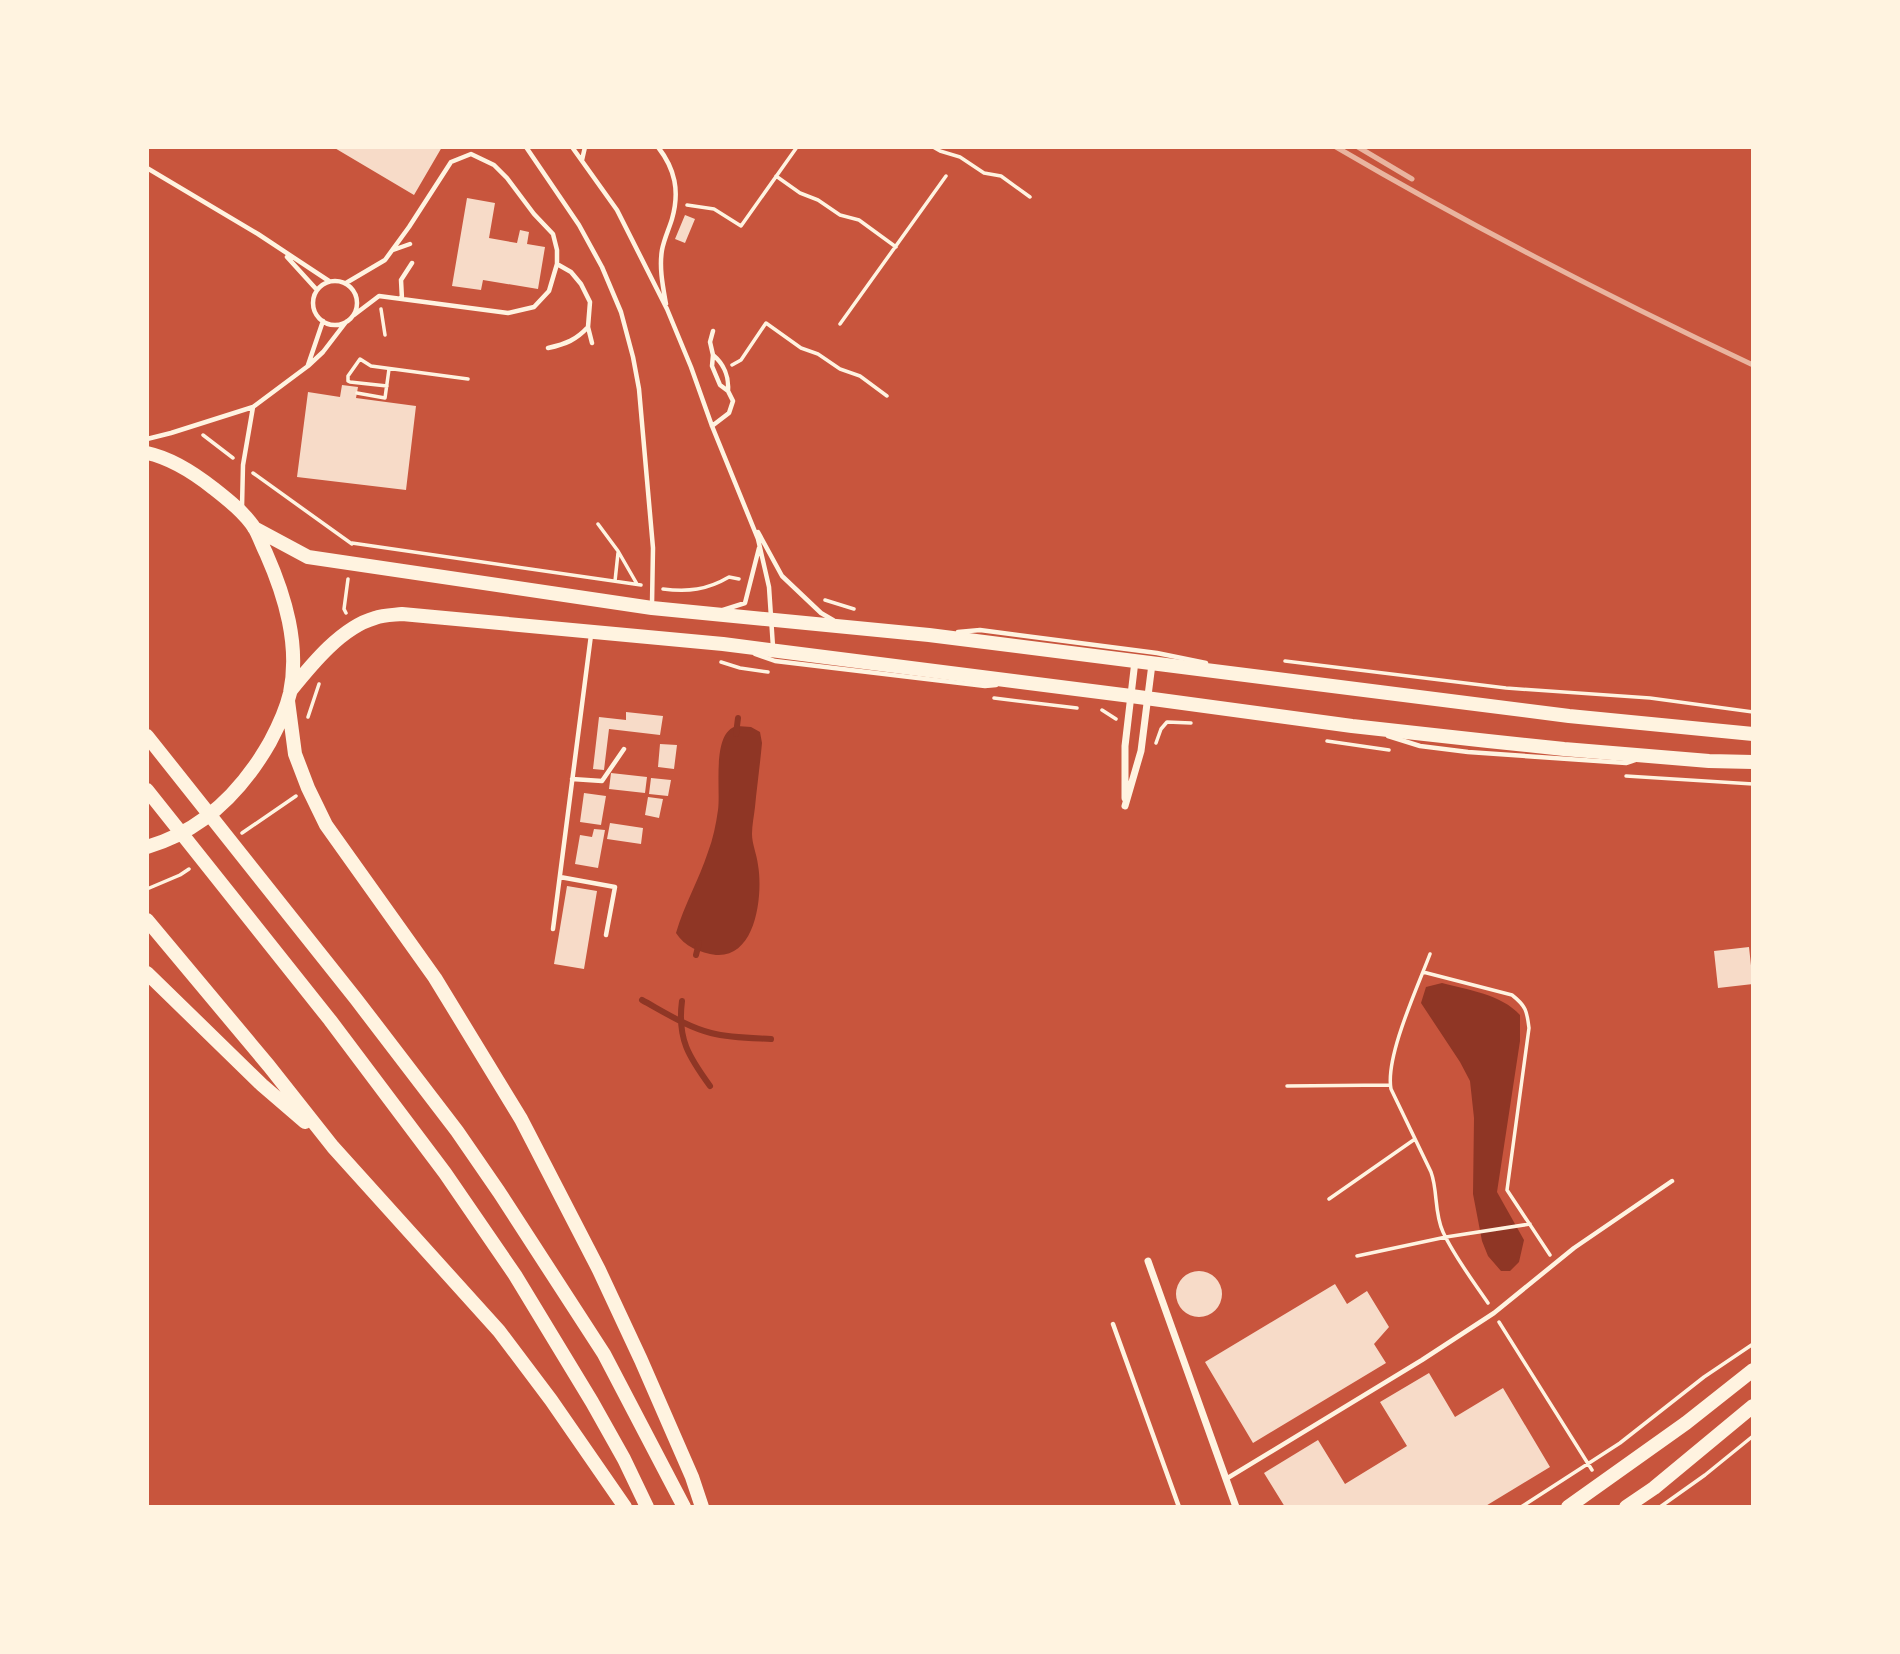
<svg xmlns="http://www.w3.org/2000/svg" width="1900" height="1654" font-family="'Source Sans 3',sans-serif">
  <rect width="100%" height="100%" fill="#c8553d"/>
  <path fill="#8f3625" d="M737,726L751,727L760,732L762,743C760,765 757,786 755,807C754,816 752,825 752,834C752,844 757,855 758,865C763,893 757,958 716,955C700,953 684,946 676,933C684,905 699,880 708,852C713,839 716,824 718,810C721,789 711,732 737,726Z
    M1442,983C1468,990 1501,994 1520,1015V1041L1497,1192L1524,1240L1519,1262L1510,1271H1501L1488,1256L1482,1241L1473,1194L1474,1118L1470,1081L1460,1062L1421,1003L1426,987Z"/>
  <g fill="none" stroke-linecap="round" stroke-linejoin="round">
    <path stroke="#8f3625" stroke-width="6" d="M736,734L738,718
      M696,955L699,943
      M642,1000C664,1012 687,1027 711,1033C731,1038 751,1038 771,1039
      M682,1001C677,1039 689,1057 710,1086"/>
  </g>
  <path fill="#f7dbc8" d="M333,147H442L414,195Z
    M467,198L495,203L489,238L517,243L520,230L529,232L527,244L545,247L538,289L483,280L481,290L452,286Z
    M685,215L695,219L685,243L675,239Z
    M342,385L358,387L356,398L416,406L406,490L297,477L308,392L340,397Z
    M626,712L663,716L660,735L609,729L604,770L593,769L599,717L626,720Z
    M660,744L677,745L674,769L658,767Z
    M611,773L647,777L645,793L609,789Z
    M651,778L671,780L668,796L649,794Z
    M584,793L606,796L601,825L580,822Z
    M648,797L663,799L659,818L645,815Z
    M610,823L643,828L641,844L607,839Z
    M594,829L605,830L598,868L575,864L580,835L592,837Z
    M567,886L597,891L584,969L554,964Z
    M1749,947L1753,984L1718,988L1714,951Z
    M1176 1294a23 23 0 1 1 46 0a23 23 0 1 1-46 0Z
    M1335,1284L1347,1304L1367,1291L1389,1327L1374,1344L1386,1363L1253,1443L1205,1362Z
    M1429,1373L1455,1417L1503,1388L1550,1467L1484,1507H1285L1264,1473L1318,1440L1345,1484L1407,1446L1380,1402Z"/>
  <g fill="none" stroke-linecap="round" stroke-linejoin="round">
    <path stroke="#fff3e0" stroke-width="3.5" d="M933,147L940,151L960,157L984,173L1001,176L1030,197
      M776,176L800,193L818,200L840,215L859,220L896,247
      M687,205L714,209L741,226L797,147
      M381,309L385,335
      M840,324L946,176
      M732,365L741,360L766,323L801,348L818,354L840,369L860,376L887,396
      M387,386L350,382L348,381V376L360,359L371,366L468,379
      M357,393L385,398L389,369
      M203,435L233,458
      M253,473L352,544
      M598,524L618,551L637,584
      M352,543L641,585
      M615,581L618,553
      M663,589C688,592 707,590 729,577L739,579
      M825,600L854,609
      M346,613L344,609L348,579
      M1285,661L1506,688L1650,698L1753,712
      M721,662L740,668L768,672
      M994,698L1077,708
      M1102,710L1116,719
      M308,717L319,684
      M1327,741L1389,750
      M1156,743L1161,729L1167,722L1191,723
      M1626,776L1753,784
      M242,833L296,796
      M147,889L180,875L189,869
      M1430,954C1418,986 1385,1057 1391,1089L1431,1172C1438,1191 1434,1213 1443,1232C1454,1256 1473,1281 1488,1303
      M1423,972L1512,995C1526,1006 1527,1011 1529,1028L1507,1190L1550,1255
      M1287,1086L1390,1085
      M1329,1199L1415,1139
      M1357,1256L1446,1237L1530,1224
      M1499,1322L1592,1470
      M1521,1507L1620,1443L1704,1377L1753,1344
      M1660,1507L1705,1475L1753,1436"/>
    <path stroke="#fff3e0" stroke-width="4.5" d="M526,147L579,225L602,267L621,312L633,357L639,389L653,548L652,604
      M572,147L617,210L667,309L691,367L712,426L758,539L769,587L773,647
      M658,147C675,169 680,191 672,219C669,229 664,239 662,250C659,268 663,287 666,304
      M582,160L585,147
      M147,168L258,234L329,281
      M393,250L410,244
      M287,257L317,290
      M313 303a22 22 0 1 1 44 0a22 22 0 1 1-44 0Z
      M346,283L385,260L409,227L451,162L471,154L494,165L507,178L534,214L553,234L557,250V264L571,272L581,284L590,302L588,327L592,343
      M402,299L401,280L412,263
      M354,315L379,296L508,313L534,307L549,291L557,264
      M548,348C566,344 576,340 588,327
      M713,355C724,364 729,377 728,390
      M308,365L323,321
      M712,426L729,413L733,401L728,391L720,385L712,366L713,355L710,342L713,331
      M147,439L171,433L253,407L308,366L323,352L346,322
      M242,507L243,465L253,407
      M758,532L782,576L821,613L833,620
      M723,610L745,603L759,548
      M958,632L980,630L1157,653L1206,663
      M755,654L775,661L985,686L996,685
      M1388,736L1420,746L1468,752L1626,763L1635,760
      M572,779L602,781L624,749
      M560,877L615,887L606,935
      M553,929L591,635
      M1113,1324L1179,1507
      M1226,1479L1422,1360L1494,1313L1574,1248L1672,1181"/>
    <path stroke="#fff3e0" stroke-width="7" d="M1125,798V746L1135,661
      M1125,806L1141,751L1152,664
      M1148,1261L1236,1507"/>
    <path stroke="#fff3e0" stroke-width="14" d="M147,453C170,458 194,473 213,488C227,499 245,513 255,529C259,536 262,545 266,553C285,596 300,645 290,693C286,710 278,727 270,742C242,791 202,831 147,847
      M254,528L308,557L652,608L929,635L1569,716L1753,734
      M291,690C312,664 342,627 375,618C383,615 393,615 402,614L723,644L1131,696L1352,726L1488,741L1564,749L1709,761L1753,762
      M288,701L295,754L308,788L326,825L435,978L521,1119L599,1270L641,1360L692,1477L702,1507
      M147,736L356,999L457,1131L499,1192L604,1354L684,1507
      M147,790L330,1020L445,1173L515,1275L592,1402L624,1459L647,1507
      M147,920L269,1066L333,1147L499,1331L551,1400L625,1507
      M147,973L262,1085L305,1122
      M1568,1507L1686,1423L1753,1370
      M1626,1507L1654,1488L1753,1406"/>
    <path stroke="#e9b49f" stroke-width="5" d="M1336,147C1471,226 1611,298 1753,365
      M1358,147L1412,179"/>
  </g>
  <rect width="1900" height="1654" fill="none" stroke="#fff3e0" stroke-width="298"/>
</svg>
